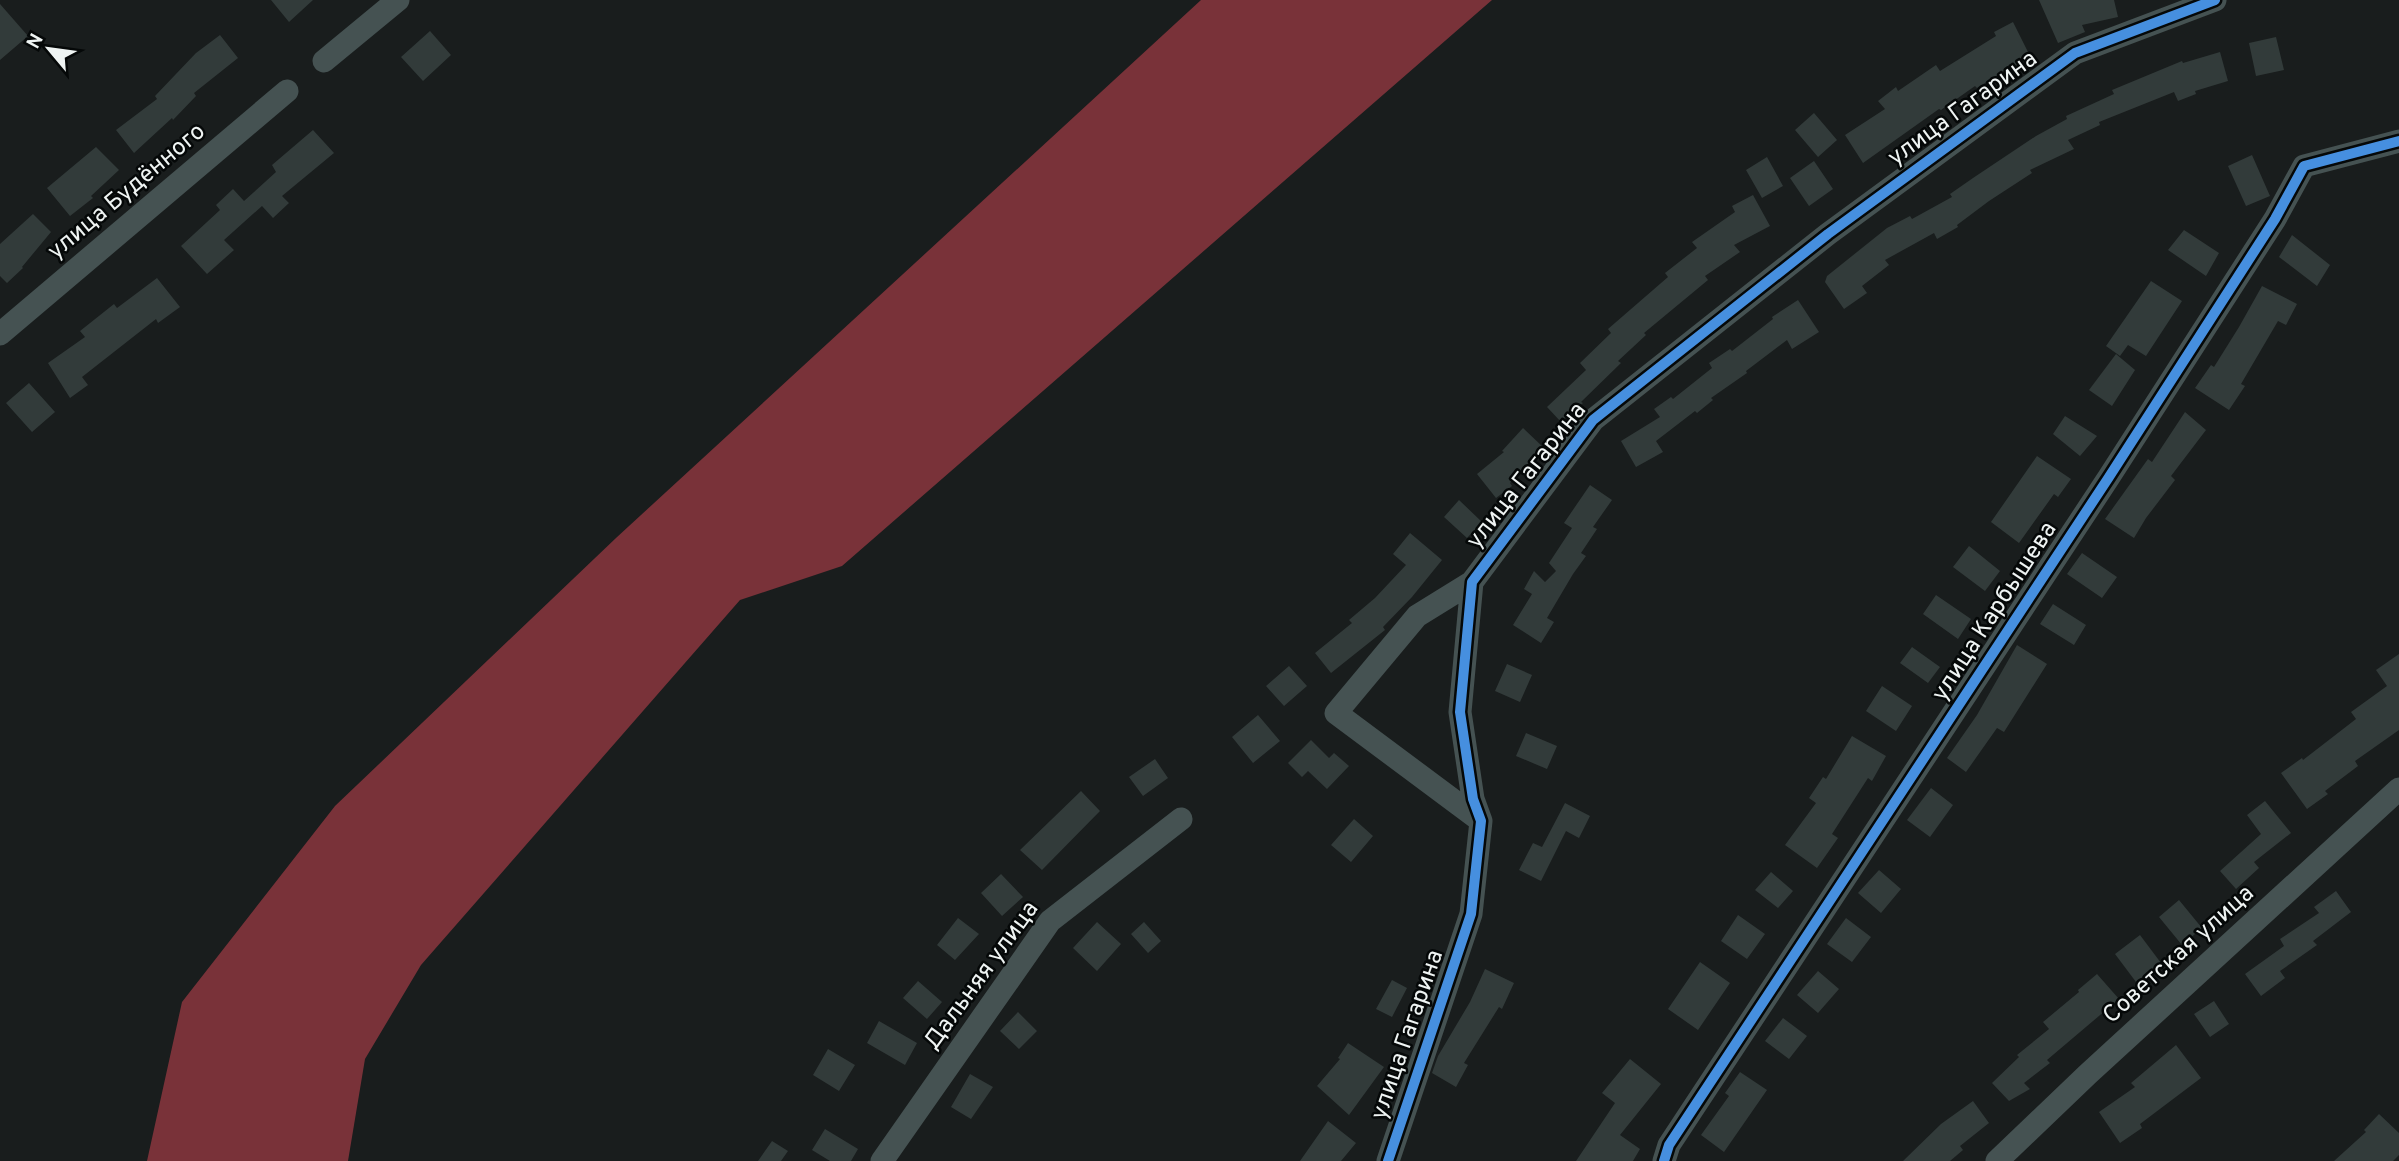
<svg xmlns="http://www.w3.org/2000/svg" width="2399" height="1161" font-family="Overpass,sans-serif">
  <rect width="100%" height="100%" fill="#191d1d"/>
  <path fill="#793239" d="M1201,0H1492L842,566L740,600L421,965L365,1059L348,1161H147L182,1002L335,806L616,538Z"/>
  <path fill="#323b3a" d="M271,0H313L289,22Z
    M2039,0H2114L2118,17L2082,25L2085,32L2058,43Z
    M0,4L28,36L0,60Z
    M2013,22L2034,64L2015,73L2012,66L1977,88L1975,86L1941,110L1939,109L1863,163L1845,135L1885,109L1878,101L1896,87L1898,91L1936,65L1940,71L1996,36L1994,32Z
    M430,31L451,55L423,81L401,57Z
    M220,35L238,58L194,93L196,96L173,120L172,118L134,153L116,130L157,99L155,96L196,53Z
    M2276,37L2284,70L2256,76L2249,43Z
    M2220,52L2228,81L2195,91L2196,94L2178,101L2174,92L2099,122L2100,125L2068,140L2074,149L2030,170L2032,173L1989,201L1957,225L1958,227L1937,239L1934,233L1885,260L1889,265L1862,286L1867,293L1844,309L1825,282L1827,276L1887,228L1910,216L1912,219L1952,197L1950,194L1973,178L2036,136L2067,119L2066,116L2114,94L2112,90L2182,61L2183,63Z
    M1814,113L1837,140L1818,157L1795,130Z
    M313,130L334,153L282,196L289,203L273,218L262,206L224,240L234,250L207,274L181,246L220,210L216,205L233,189L244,201L276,172L272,165Z
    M96,147L119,170L91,196L93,198L70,216L47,188Z
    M2252,155L2270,196L2246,206L2228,166Z
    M1767,157L1783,186L1762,198L1746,170Z
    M1814,161L1833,189L1809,206L1790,178Z
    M1753,195L1770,226L1734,245L1740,252L1705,276L1708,280L1644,333L1646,335L1618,361L1621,363L1581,402L1583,403L1561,422L1547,407L1586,370L1580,363L1611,333L1608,329L1668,277L1665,273L1697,248L1692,242L1735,212L1732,206Z
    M33,214L51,232L22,267L23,268L7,283L0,276V244Z
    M2184,230L2219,253L2206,276L2168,250Z
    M2292,235L2330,265L2317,286L2279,257Z
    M157,278L180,307L158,323L156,319L82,377L88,385L70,398L48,363L85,337L80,331L114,304L117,308Z
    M2151,281L2182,301L2146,356L2128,345L2120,356L2106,346Z
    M2262,286L2297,304L2286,325L2278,321L2241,384L2245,386L2229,410L2195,388L2211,365L2214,367L2239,327Z
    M1798,300L1819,332L1792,349L1787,340L1746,371L1747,373L1711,398L1713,400L1697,413L1695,411L1656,441L1663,452L1636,467L1621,441L1660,417L1654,409L1671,397L1673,399L1712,368L1709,363L1730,349L1732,351L1773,319L1772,317Z
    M2116,354L2135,370L2112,406L2089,390Z
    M29,383L55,412L32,432L6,403Z
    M2185,412L2206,430L2171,476L2175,480L2146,518L2134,538L2105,519L2148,459L2152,462Z
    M2065,416L2097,436L2080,456L2053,434Z
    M1523,428L1543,447L1510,483L1512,486L1496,498L1477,474L1504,452L1502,451Z
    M2037,456L2071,479L2058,497L2054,494L2019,543L1991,522Z
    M1590,485L1612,500L1593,527L1597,529L1581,553L1586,556L1573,574L1547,618L1554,622L1541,643L1513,625L1532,594L1524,589L1534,571L1545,582L1556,571L1549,563L1572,528L1564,523Z
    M1459,500L1482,522L1467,538L1444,517Z
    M1410,533L1442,560L1412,597L1383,627L1385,630L1331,673L1315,653L1352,623L1349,620L1375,598L1406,565L1393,554Z
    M1969,546L2000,571L1985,591L1953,567Z
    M2082,553L2117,577L2102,598L2067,574Z
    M1936,595L1971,619L1958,639L1923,614Z
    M2053,604L2086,625L2074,645L2040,624Z
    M2017,645L2047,664L2004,732L1997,728L1966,772L1947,758L1977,715Z
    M1912,647L1940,667L1928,683L1900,663Z
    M2399,654V730L2355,761L2358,766L2325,791L2328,794L2307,809L2281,773L2302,758L2303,760L2356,719L2351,712L2387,686L2376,670Z
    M1507,664L1532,675L1520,702L1495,691Z
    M1289,666L1307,686L1284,706L1266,686Z
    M1882,686L1912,706L1896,731L1866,711Z
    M1258,715L1280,741L1253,763L1232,737Z
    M1526,733L1557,746L1547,769L1516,756Z
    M1852,736L1886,756L1872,781L1868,778L1832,834L1838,838L1817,868L1785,845L1816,803L1809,798L1823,777L1826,779Z
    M1311,740L1329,758L1334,753L1349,766L1327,789L1308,771L1302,777L1288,763Z
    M1155,759L1168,778L1143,796L1129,777Z
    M1931,788L1953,805L1930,837L1907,820Z
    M1081,791L1100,811L1042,870L1020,850Z
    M2265,801L2291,833L2254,862L2259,868L2236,889L2220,871L2261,834L2247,815Z
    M1565,803L1590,816L1579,838L1566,831L1541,881L1519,870L1533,843L1542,847Z
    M1354,819L1373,836L1351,862L1331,845Z
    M1879,870L1901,889L1881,913L1858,893Z
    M1771,872L1793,891L1778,908L1755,890Z
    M1001,874L1023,897L1002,916L981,893Z
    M2336,891L2351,912L2313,941L2317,945L2280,971L2285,978L2261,996L2245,974L2284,946L2280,939L2319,913L2314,907Z
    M2179,900L2202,928L2182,945L2159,917Z
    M1738,915L1765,934L1747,959L1721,941Z
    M958,918L979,934L955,960L937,945Z
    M1846,918L1871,937L1852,962L1827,944Z
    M1097,922L1121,944L1097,971L1073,948Z
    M1144,922L1161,941L1148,953L1131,934Z
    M2140,935L2161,963L2136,982L2115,954Z
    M1700,962L1730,983L1698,1030L1668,1009Z
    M1485,969L1514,983L1502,1009L1499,1007L1464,1063L1468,1065L1456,1087L1432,1073L1438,1056L1470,1002Z
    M1818,971L1839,989L1818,1013L1797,995Z
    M2097,974L2119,999L2047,1060L2050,1063L2024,1083L2030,1089L2009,1101L1992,1083L2019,1057L2017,1055L2049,1029L2043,1022L2079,992L2078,990Z
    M1392,980L1407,988L1392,1017L1376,1009Z
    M918,981L942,1002L927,1019L903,998Z
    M2214,1001L2229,1024L2210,1037L2194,1014Z
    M1018,1012L1037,1031L1019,1049L1000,1031Z
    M1783,1018L1807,1036L1789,1059L1765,1041Z
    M879,1021L917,1043L905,1065L867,1043Z
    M1348,1043L1384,1067L1349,1115L1317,1086L1340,1059L1338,1058Z
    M2176,1045L2201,1078L2140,1124L2142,1128L2120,1143L2099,1112L2135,1087L2131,1083Z
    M828,1049L855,1065L839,1091L813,1075Z
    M1630,1059L1661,1084L1620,1135L1640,1149L1633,1161H1576L1615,1103L1602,1093Z
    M1740,1072L1767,1090L1724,1152L1701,1135L1729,1096L1725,1093Z
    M970,1074L993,1087L971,1119L951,1107Z
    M1973,1101L1989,1123L1960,1146L1963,1150L1950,1161H1903L1941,1124Z
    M2379,1114L2399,1133V1155L2393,1161H2334L2366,1132L2364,1130Z
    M1328,1121L1356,1143L1341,1161H1300Z
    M825,1129L858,1149L851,1161H830L812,1150Z
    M772,1141L788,1151L781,1161H758Z"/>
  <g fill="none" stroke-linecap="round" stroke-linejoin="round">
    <path stroke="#455252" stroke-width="23" d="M324,61L398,0
      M0,334L287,91
      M1472,582L1417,616L1336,713L1481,821
      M882,1161L1050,921L1181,819
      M1388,1161L1471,914L1481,821L1473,799L1460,712L1472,582L1593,420L1828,234L2075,53L2215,0
      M1664,1161L1669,1145L2109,477L2275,219L2304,166L2399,141
      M1997,1161L2088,1074L2399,789"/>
    <defs>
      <path id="cycleway" d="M1388,1161L1471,914L1481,821L1473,799L1460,712L1472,582L1593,420L1828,234L2075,53L2215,0
        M1664,1161L1669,1145L2109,477L2275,219L2304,166L2399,141"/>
    </defs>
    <use href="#cycleway" stroke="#050808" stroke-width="15"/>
    <use href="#cycleway" stroke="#468fdf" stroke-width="10"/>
  </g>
  <g text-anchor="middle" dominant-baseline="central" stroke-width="5" stroke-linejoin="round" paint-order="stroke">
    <g font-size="24" fill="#eff4f3" stroke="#050808">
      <text transform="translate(1963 109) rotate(-36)">улица Гагарина</text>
      <text transform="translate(127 192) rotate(-40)">улица Будённого</text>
      <text transform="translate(1527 476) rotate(-52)">улица Гагарина</text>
      <text transform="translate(1995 612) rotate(-57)">улица Карбышева</text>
      <text transform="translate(2179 955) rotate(-42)">Советская улица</text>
      <text transform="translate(982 976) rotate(-54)">Дальняя улица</text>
      <text transform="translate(1408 1035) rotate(-71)">улица Гагарина</text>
    </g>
  </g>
  <g transform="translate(49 49) rotate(299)" stroke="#050808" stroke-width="5" paint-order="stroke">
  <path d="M0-5L12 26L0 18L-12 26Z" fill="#eff4f3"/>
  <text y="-10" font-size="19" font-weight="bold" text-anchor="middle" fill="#eff4f3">N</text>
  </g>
</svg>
